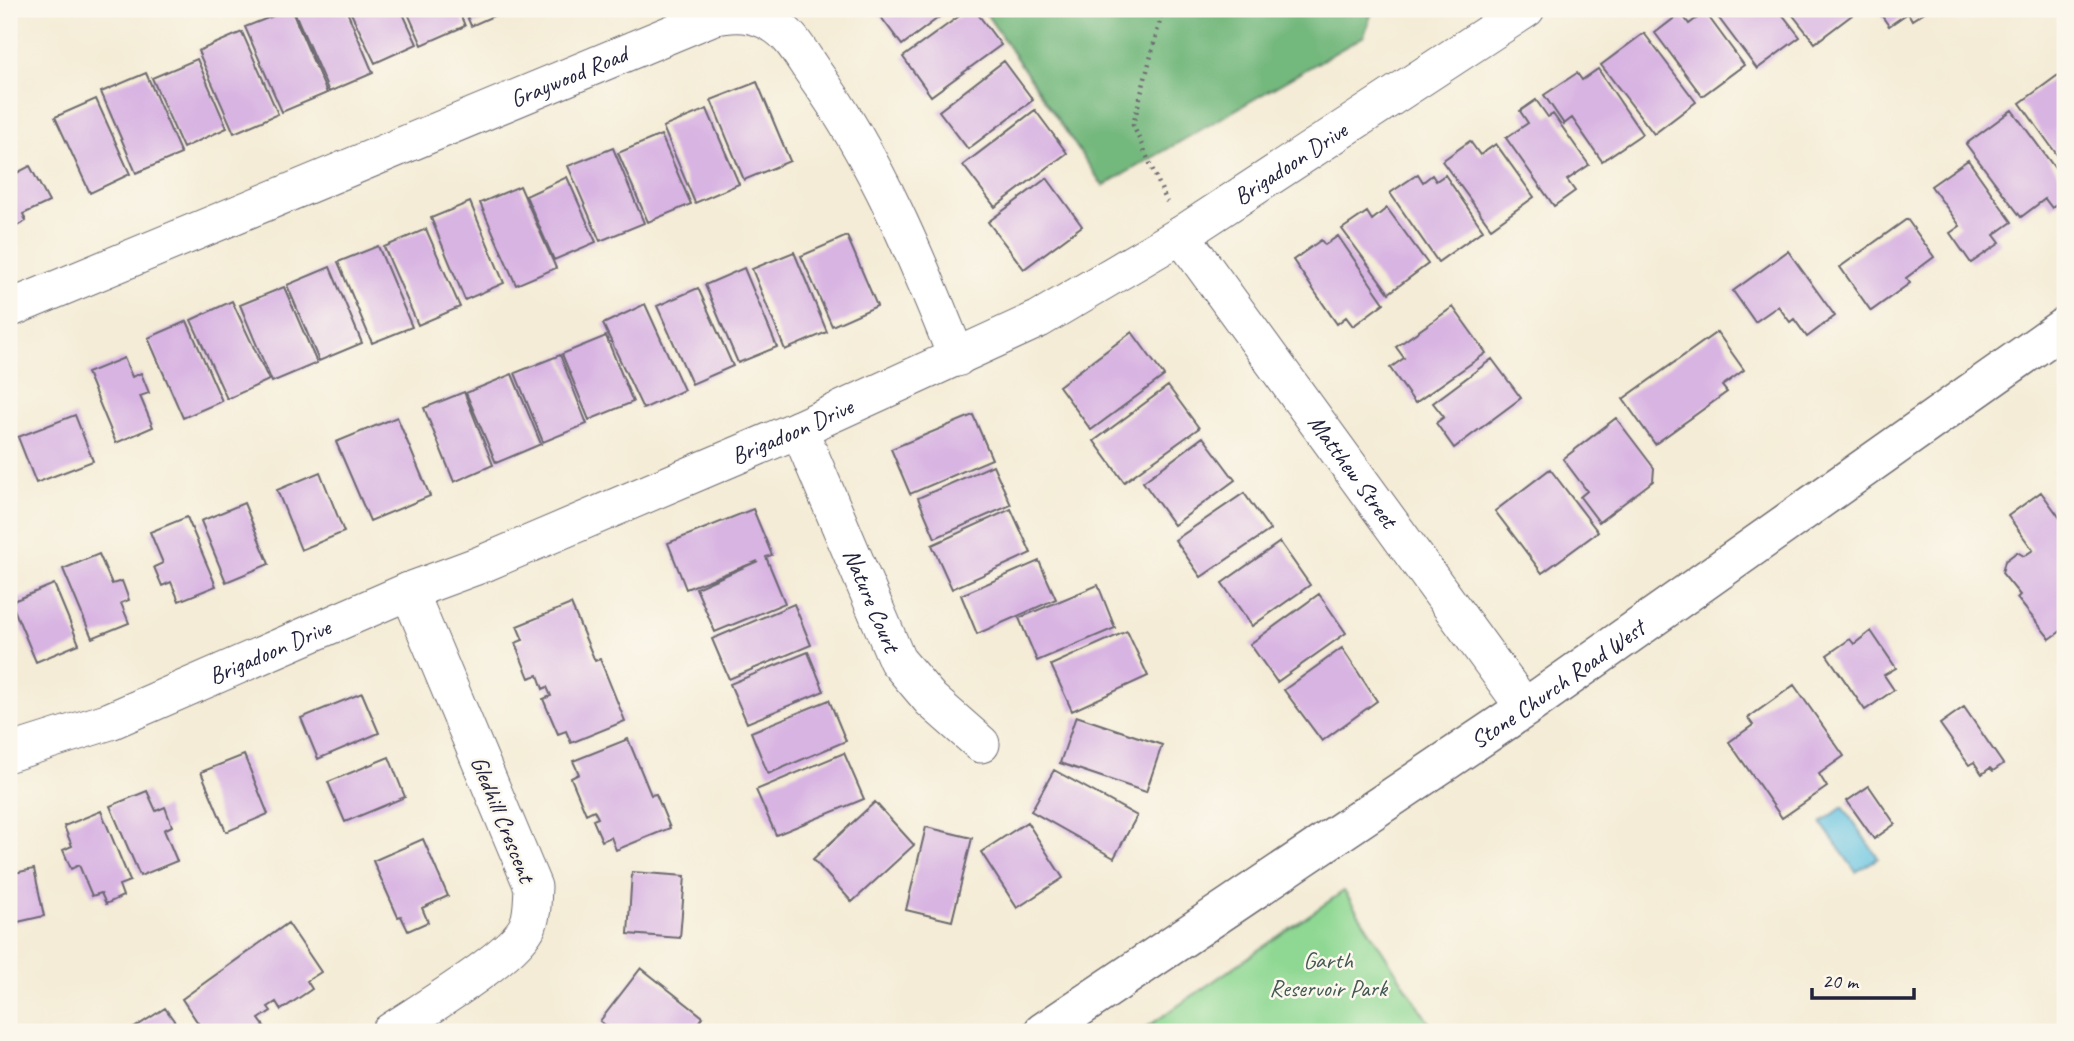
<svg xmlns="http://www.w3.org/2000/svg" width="2074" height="1041" font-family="Caveat,sans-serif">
  <rect width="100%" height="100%" fill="#fbf7ec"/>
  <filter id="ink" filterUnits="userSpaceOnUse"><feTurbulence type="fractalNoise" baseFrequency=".0143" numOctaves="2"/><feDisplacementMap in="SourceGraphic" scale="14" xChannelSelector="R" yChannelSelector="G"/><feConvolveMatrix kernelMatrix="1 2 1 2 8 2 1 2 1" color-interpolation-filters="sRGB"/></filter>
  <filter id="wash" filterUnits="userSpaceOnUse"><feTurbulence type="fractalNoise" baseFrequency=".00686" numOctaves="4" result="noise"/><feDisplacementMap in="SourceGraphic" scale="28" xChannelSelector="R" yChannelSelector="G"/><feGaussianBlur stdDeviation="1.57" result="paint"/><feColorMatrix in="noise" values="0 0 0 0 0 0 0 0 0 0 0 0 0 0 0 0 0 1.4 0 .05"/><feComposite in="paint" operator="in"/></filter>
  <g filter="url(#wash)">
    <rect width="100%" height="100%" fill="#f4ecd6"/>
    <path fill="#8fd893" stroke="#587d67" stroke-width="2" d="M1344,891L1435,1032H1140Z"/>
    <path fill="#73b87d" stroke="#4a6d5c" stroke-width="2" d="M983,9H1373L1364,36L1103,186Z"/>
    <path fill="#63c2e1" stroke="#42728e" stroke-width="2" d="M1843,807L1878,858L1856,872L1821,823Z"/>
    <g id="blocks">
      <path fill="#d8b4e2" d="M291,9L327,93L282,112L245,27Z
        M298,9H346L373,73L329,92L294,11Z
        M349,9H401L417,44L375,63Z
        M406,9H458L465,26L422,45Z
        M464,9H509L471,26Z
        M875,9H950L902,45Z
        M969,9H974L1001,45L931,96L903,57Z
        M1712,9H1778L1800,37L1757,69Z
        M1788,9H1860L1815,43Z
        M1877,9H1929L1912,20L1908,13L1889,26Z
        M1705,12L1744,65L1702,96L1655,33L1681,13L1689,24Z
        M242,32L278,114L234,133L198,51Z
        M1644,33L1696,102L1654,134L1601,65Z
        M197,59L227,128L183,148L152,78Z
        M1004,61L1033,100L968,149L939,111Z
        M1598,69L1642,134L1602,161L1572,118L1564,124L1544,95L1577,73L1582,80Z
        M2065,70V166L2020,103Z
        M146,73L181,154L136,173L101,92Z
        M757,82L790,161L744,180L711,100Z
        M96,99L130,174L90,193L55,117Z
        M1536,100L1548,117L1553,114L1589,165L1567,180L1575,191L1554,206L1506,138L1528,123L1520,111Z
        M707,109L739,184L695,203L663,127Z
        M1035,110L1067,153L995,207L963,165Z
        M2012,110L2065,182V198L2052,208L2045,199L2021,217L1966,144Z
        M661,135L691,204L648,222L618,153Z
        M1470,141L1480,155L1496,144L1534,197L1491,228L1442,161Z
        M613,148L644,223L600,241L568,166Z
        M1968,160L2012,222L1994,235L2000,243L1971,263L1950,233L1960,226L1931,186Z
        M30,166L49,202L23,214L26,221L9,230V177Z
        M1418,174L1423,182L1432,175L1436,181L1445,175L1483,230L1438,262L1390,193Z
        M567,177L596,242L554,260L526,196Z
        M1047,178L1082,226L1024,269L988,222Z
        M520,186L556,268L516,285L480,203Z
        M470,202L504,283L465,300L431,218Z
        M1387,208L1428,264L1389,293L1342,229L1367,212L1372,220Z
        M1907,219L1934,257L1906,278L1910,283L1871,311L1840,267Z
        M426,229L460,307L418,325L384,247Z
        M847,236L877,306L832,326L801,256Z
        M1338,236L1384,303L1353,326L1346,317L1337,324L1293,260L1321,240L1325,245Z
        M378,246L412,327L372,343L338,262Z
        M1788,251L1835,316L1807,337L1794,319L1790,322L1778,306L1755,322L1733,291Z
        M794,252L827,332L785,350L752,269Z
        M330,267L362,343L319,361L287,285Z
        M744,268L777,347L738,363L705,285Z
        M284,287L317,363L272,382L240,305Z
        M698,288L733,366L692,384L657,306Z
        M232,301L269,380L227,399L191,320Z
        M645,304L684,390L643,409L603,324Z
        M1453,307L1486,353L1415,403L1390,368L1404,358L1396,347Z
        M187,321L222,401L183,418L148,338Z
        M1132,332L1164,376L1091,430L1059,386Z
        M1717,332L1744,370L1722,386L1727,392L1655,444L1623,399Z
        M606,336L633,402L589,420L562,354Z
        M560,355L587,424L543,442L515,373Z
        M124,358L132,377L141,373L149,393L140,396L153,427L116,443L87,373Z
        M1492,359L1521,398L1454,448L1436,423L1444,417L1433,403Z
        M512,374L541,444L496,463L466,393Z
        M1168,386L1199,428L1124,482L1094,441Z
        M464,392L493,465L454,482L424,408Z
        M75,415L93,461L36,483L18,437Z
        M973,415L992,459L910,494L891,449Z
        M397,417L430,496L370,521L336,442Z
        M1616,418L1654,468L1653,481L1599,522L1580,497L1587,491L1563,459Z
        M1203,437L1235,480L1174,525L1143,482Z
        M993,465L1011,505L935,538L918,498Z
        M1550,469L1598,532L1542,573L1495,511Z
        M320,472L344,532L301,550L277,490Z
        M2041,492L2065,525V628L2050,639L2017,598L2020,595L2002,573L2005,561L2017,552L2024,556L2033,550L2008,516Z
        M1244,493L1270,530L1201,577L1175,540Z
        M244,503L269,564L226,582L201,521Z
        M753,509L772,555L766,557L785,603L715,632L696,588L758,561L686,589L668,543Z
        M1011,509L1031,553L952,589L932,545Z
        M187,517L216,586L179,601L171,582L162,586L154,567L163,563L150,532Z
        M1280,542L1310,585L1252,626L1222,583Z
        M99,554L112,584L122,581L129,600L121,603L129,623L92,638L63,569Z
        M1039,561L1056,599L977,634L961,595Z
        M54,584L79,644L36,662L11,602Z
        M1098,585L1115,628L1037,661L1019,618Z
        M1319,594L1346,633L1277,682L1250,644Z
        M571,604L595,661L600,659L625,721L571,743L566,731L558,734L543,699L551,696L547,687L543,689L538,675L529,678L515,643L523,640L517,626Z
        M794,604L811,645L729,679L712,639Z
        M1127,631L1148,676L1072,711L1051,665Z
        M1871,631L1896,668L1884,675L1894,690L1865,710L1827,655L1850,639L1854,644Z
        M1342,648L1377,701L1322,741L1284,690Z
        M808,652L824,691L747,723L730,684Z
        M1794,685L1844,756L1819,774L1827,787L1782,818L1729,742L1753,725L1748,718Z
        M362,693L379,733L318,759L301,718Z
        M829,700L846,741L768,774L751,732Z
        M1964,707L2003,764L1993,771L1990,768L1982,774L1974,762L1969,765L1940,724Z
        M1076,716L1162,745L1146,792L1060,763Z
        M628,739L651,795L656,794L670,828L616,850L611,837L602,841L593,820L598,818L594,810L586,814L571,778L579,774L573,761Z
        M844,753L864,799L776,835L756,790Z
        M244,755L268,814L226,832L201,772Z
        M389,757L405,797L345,822L328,782Z
        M1054,770L1137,816L1114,858L1031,811Z
        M1869,786L1895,824L1874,839L1847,801Z
        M147,791L156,811L165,807L172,826L164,830L177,861L140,876L110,806Z
        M875,802L914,845L852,902L813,859Z
        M101,811L130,881L119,885L123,896L106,904L101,893L92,896L79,865L71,869L63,850L72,846L64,826Z
        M1027,822L1063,878L1017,908L981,852Z
        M926,827L972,838L952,921L906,910Z
        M423,839L448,896L422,908L428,922L408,931L401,916L398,917L373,861Z
        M34,869L44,916L9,924V874Z
        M632,872L685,876L680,938L628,934Z
        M288,923L321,972L307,981L312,989L281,1010L276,1002L268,1007L271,1011L259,1019L264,1026L254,1032H204L182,999Z
        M641,968L703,1017L692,1032H614L600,1021Z
        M165,1008L182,1032H128Z"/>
    </g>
  </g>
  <g filter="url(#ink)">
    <use href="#blocks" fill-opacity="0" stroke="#6c6971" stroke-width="2"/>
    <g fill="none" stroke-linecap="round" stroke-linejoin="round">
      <defs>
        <g id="minor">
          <path id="s1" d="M1181,235L1525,708"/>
          <path id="s2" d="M9,309L712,17C734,12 753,12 773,24C791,34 802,56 814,73C877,161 917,258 957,358"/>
          <path id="s3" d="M799,429L897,660L931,700L981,744"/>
          <path id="s4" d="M9,753L110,721L409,591L482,564L799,429L1039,319L1181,235L1526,9"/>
          <path d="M390,1032C421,1011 515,956 528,925C533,913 532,900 533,887L409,591"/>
        </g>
        <g id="major">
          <path id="s5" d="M1043,1032L1525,708L2065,326"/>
        </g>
      </defs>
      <use href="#minor" stroke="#6c6971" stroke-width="39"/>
      <use href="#major" stroke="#6c6971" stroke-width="41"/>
      <path stroke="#6c6971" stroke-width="4.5" stroke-dasharray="2 5" stroke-linecap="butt" d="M1163,9L1133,125L1167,202"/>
      <use href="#minor" stroke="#fff" stroke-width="37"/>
      <use href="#major" stroke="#fff" stroke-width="38"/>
    </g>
  </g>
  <g text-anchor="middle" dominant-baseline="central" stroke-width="5" stroke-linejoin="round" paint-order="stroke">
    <g font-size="24" fill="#22223b" stroke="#fbf7ec">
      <text stroke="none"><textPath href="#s2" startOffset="606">Graywood Road</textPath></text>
      <text stroke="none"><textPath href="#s4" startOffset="1414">Brigadoon Drive</textPath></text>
      <text stroke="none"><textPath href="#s4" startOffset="847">Brigadoon Drive</textPath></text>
      <text stroke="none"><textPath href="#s1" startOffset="292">Matthew Street</textPath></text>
      <text stroke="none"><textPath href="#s3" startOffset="186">Nature Court</textPath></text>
      <text stroke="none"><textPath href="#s4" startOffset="280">Brigadoon Drive</textPath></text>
      <text stroke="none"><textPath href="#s5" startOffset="621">Stone Church Road West</textPath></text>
      <text transform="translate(503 819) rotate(68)">Gledhill Crescent</text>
    </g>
    <g font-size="24" fill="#435955" stroke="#fbf7ec">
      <text x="1328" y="960">Garth<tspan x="1328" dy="28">Reservoir Park</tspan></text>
    </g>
  </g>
  <rect width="2074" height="1041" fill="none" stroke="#fbf7ec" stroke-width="35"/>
  <path d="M1812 988v10h102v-10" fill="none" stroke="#22223b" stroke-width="3.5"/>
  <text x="1822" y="988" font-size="21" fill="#22223b" stroke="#fbf7ec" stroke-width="5" paint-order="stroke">20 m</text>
</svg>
